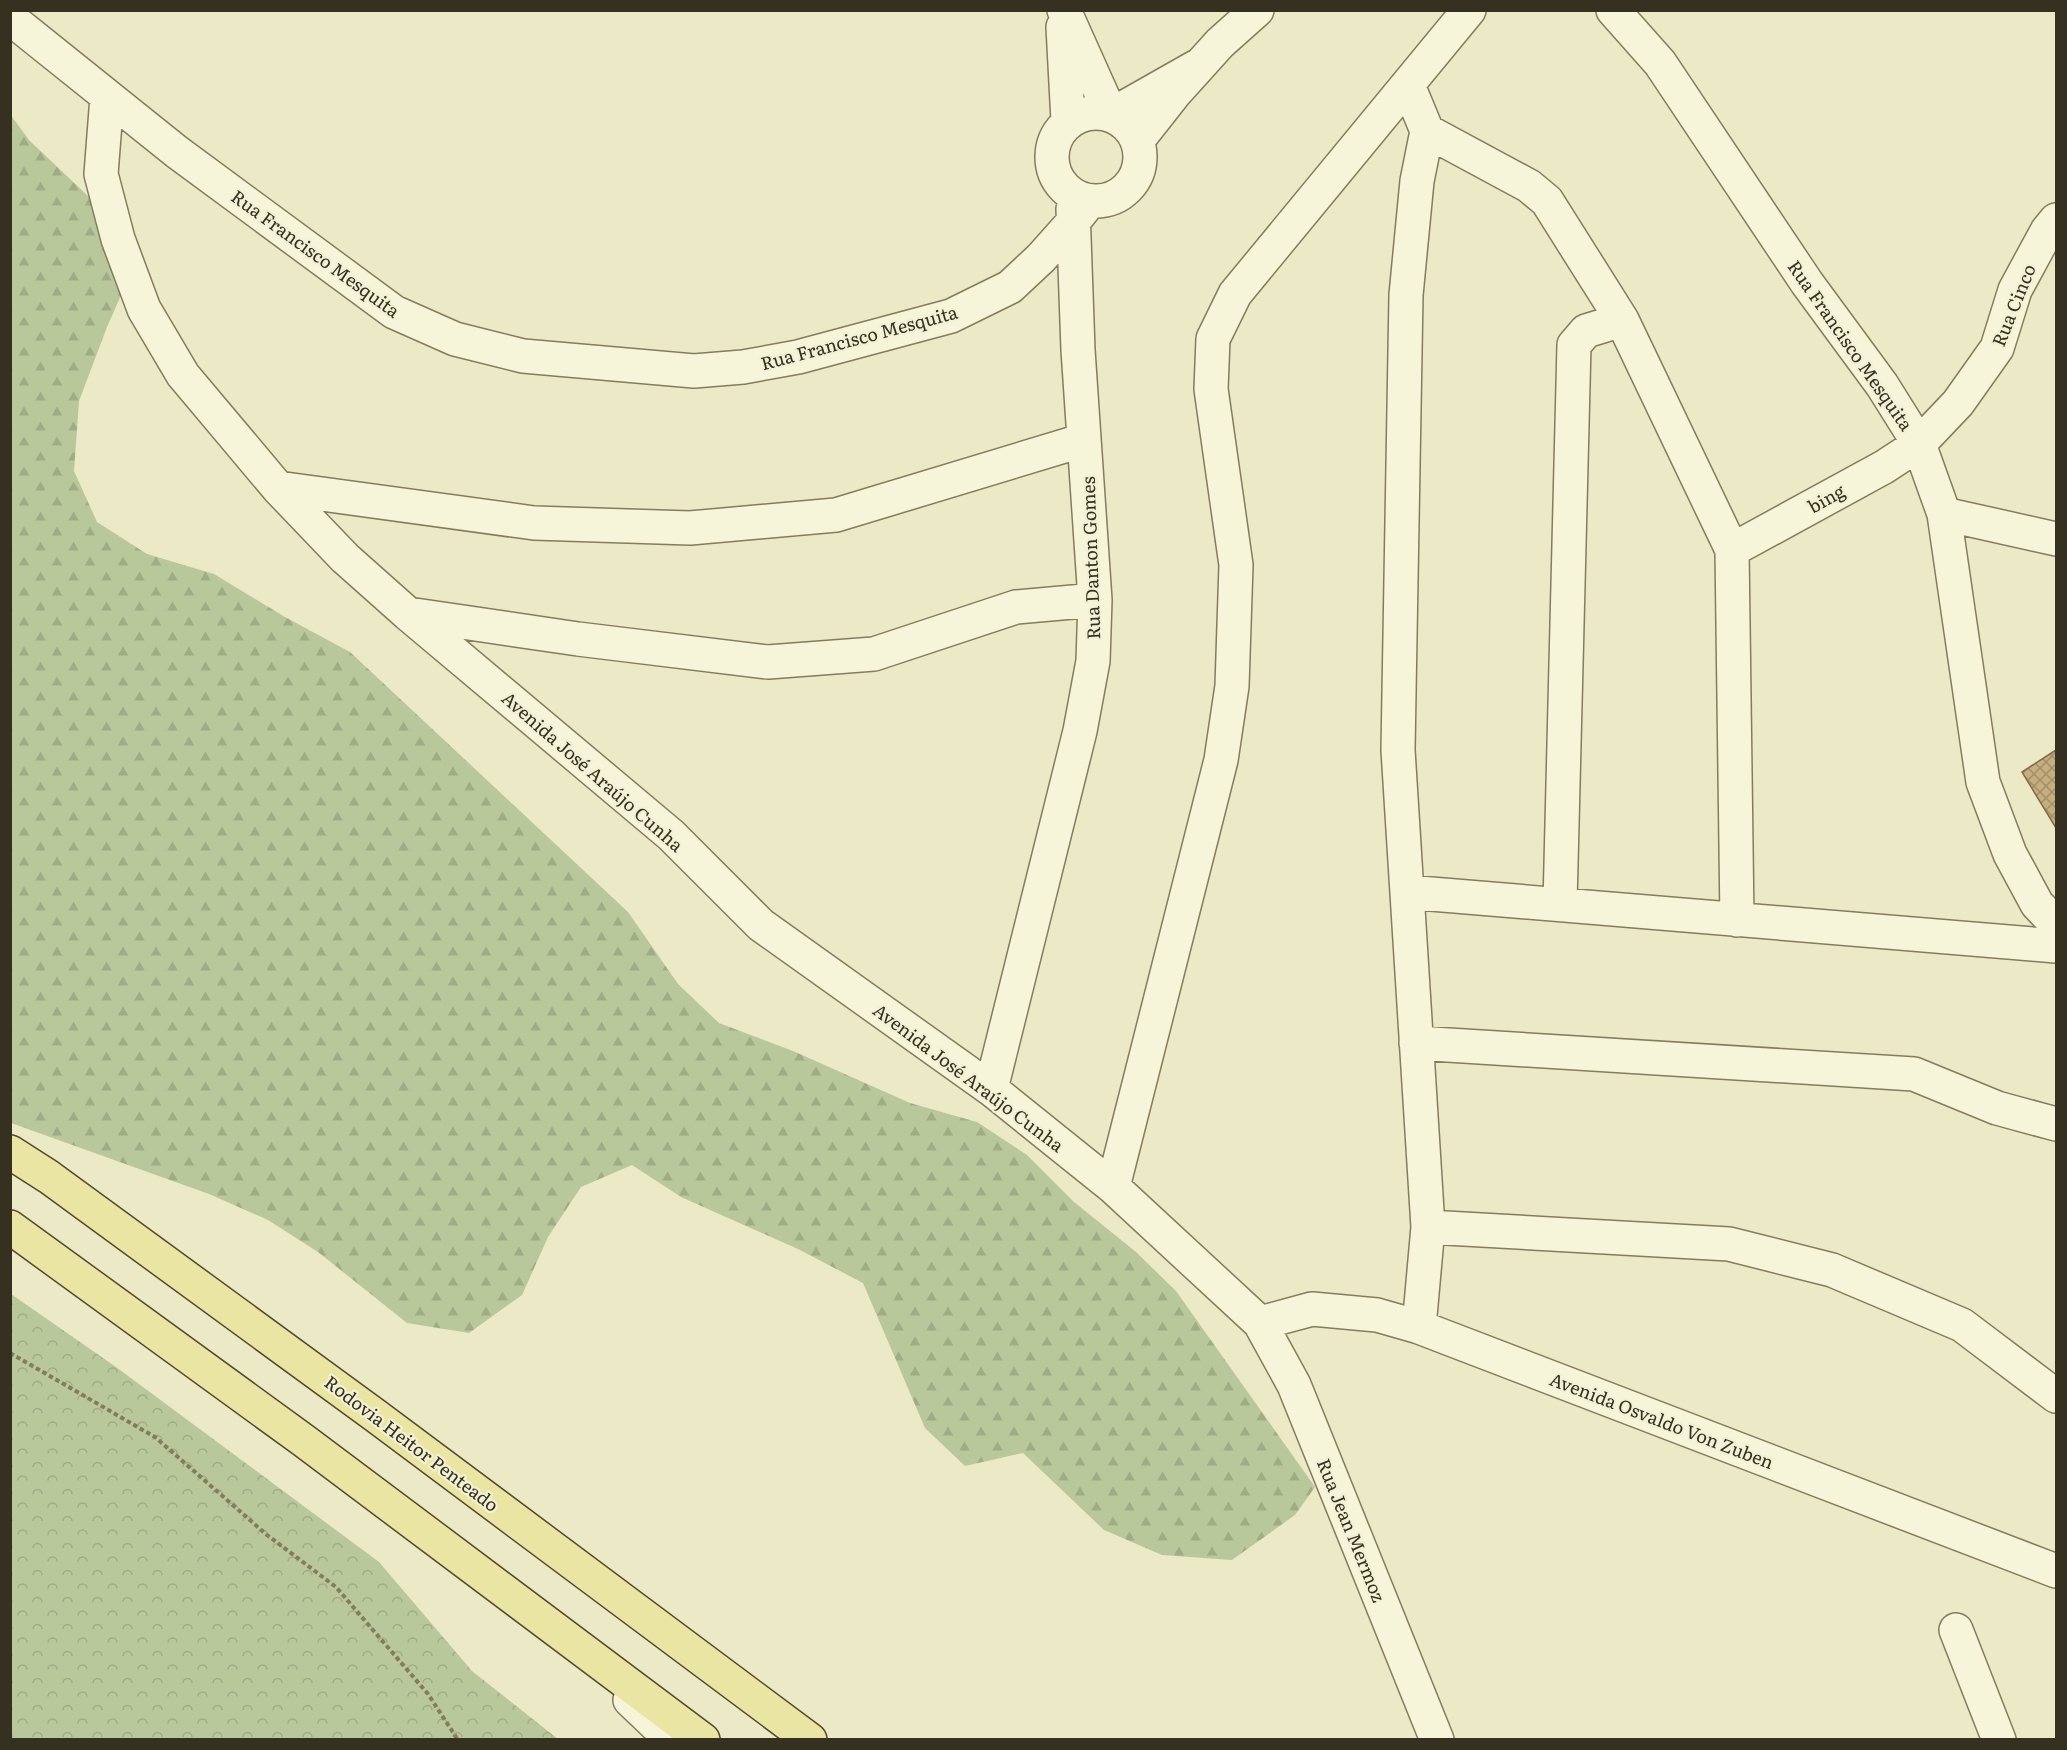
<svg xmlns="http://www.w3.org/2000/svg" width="2067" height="1750" font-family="Literata,serif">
  <defs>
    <pattern id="forest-firs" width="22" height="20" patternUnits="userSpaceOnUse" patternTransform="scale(1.5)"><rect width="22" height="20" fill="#b8c89b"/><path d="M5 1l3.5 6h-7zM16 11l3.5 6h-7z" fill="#9fac85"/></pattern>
    <pattern id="park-crowns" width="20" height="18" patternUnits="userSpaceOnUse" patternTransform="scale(1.5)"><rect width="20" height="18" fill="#b8c89b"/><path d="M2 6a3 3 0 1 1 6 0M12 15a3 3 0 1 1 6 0" fill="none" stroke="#9fac85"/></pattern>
    <pattern id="building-cross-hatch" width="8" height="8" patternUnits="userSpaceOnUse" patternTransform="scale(1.5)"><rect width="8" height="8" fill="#c6ae80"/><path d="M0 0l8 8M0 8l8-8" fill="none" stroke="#a28e68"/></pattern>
  </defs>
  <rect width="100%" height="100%" fill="#ebe9c6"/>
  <path fill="url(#forest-firs)" d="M10,114L29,140L110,217L133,268L107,327L79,401L74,471L97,522L147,554L214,574L285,617L350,652L628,912L678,984L719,1023L793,1051L910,1103L977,1122L1027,1155L1074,1202L1136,1252L1176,1291L1315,1487L1295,1515L1232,1560L1162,1555L1104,1530L1023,1453L965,1466L925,1428L863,1283L798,1249L681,1197L632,1165L581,1187L548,1237L522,1295L469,1333L407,1323L318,1252L268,1220L209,1194L11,1123Z"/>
  <path fill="url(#park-crowns)" d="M11,1294L116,1367L379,1562L472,1671L558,1739H11Z"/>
  <path fill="url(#building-cross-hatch)" stroke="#826c45" stroke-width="1.5" d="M2056,750V828L2022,772Z"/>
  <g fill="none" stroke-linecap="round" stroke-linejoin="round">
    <defs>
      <path id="minor" d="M1064,10L1111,115L1201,64
        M1613,10L1660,63L1807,283L1882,385L1919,444L1944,514L1983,782L2010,854L2037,904L2056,924
        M10,18L177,152L394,312L455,339L523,356L694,371L743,367L798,357L951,316L1010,287L1041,258L1074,221L1090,201
        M1063,27L1068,121
        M1408,85L1427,131L1417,181L1406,295L1398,750L1428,1227L1419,1327
        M107,97L101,174L118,239L144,309L183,375L278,488L345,558L408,614L671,835L761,925L991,1089L1113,1187L1260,1323L1294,1385L1437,1740
        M1052 157a44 44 0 1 1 88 0a44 44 0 1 1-88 0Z
        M1427,131L1529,186L1547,201L1622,320L1732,550L1737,920
        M1137,141L1174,94L1220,43L1257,10
        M278,488L534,523L690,528L836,515L1084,440
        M1944,514L2056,539
        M1732,550L1884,467L1919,444L1958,403L1997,348L2015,290L2047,231L2056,220
        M408,614L578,639L768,662L874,654L1016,607L1095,600
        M1407,892L2056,946
        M1560,904L1574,345L1586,331L1622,320
        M1416,1043L1914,1074L1997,1108L2056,1124
        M991,1089L1080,731L1093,661L1095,600L1078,350L1073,209
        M1113,1187L1221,760L1232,686L1236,565L1211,389L1213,339L1235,294L1469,10
        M1428,1227L1729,1244L1832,1270L1962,1325L2056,1396
        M1260,1323L1312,1309L1377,1315L1419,1327L2056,1571
        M1956,1630L1999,1740
        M630,1700L672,1740"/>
      <path id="major" d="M10,1152L49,1177L376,1416L810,1740
        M10,1227L303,1440L703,1740"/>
    </defs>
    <use href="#minor" stroke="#857c5d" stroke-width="36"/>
    <use href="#major" stroke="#534931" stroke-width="36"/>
    <path stroke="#857c5d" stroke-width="4" stroke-dasharray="4.5 3" stroke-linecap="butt" d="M10,1353L155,1437L267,1535L336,1587L428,1694L458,1740"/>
    <use href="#minor" stroke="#f6f4d9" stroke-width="33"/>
    <use href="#major" stroke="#eae5a2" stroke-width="33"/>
  </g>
  <g text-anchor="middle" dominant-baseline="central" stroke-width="4.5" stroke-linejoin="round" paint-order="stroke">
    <g font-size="18" fill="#363020" stroke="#f3f1d5">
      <text transform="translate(316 253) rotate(36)">Rua Francisco Mesquita</text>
      <text transform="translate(2013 305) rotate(-68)">Rua Cinco</text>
      <text transform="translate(859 337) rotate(-15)">Rua Francisco Mesquita</text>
      <text transform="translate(1851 345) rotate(55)">Rua Francisco Mesquita</text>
      <text transform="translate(1826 498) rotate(-29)">bing</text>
      <text transform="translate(1090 558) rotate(-92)">Rua Danton Gomes</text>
      <text transform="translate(593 771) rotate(41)">Avenida José Araújo Cunha</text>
      <text transform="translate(969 1077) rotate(37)">Avenida José Araújo Cunha</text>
      <text transform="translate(1662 1420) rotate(21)">Avenida Osvaldo Von Zuben</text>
      <text transform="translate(412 1443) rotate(37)">Rodovia Heitor Penteado</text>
      <text transform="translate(1352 1530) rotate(68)">Rua Jean Mermoz</text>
    </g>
  </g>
  <rect width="2067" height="1750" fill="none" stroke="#363020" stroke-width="24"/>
</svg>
